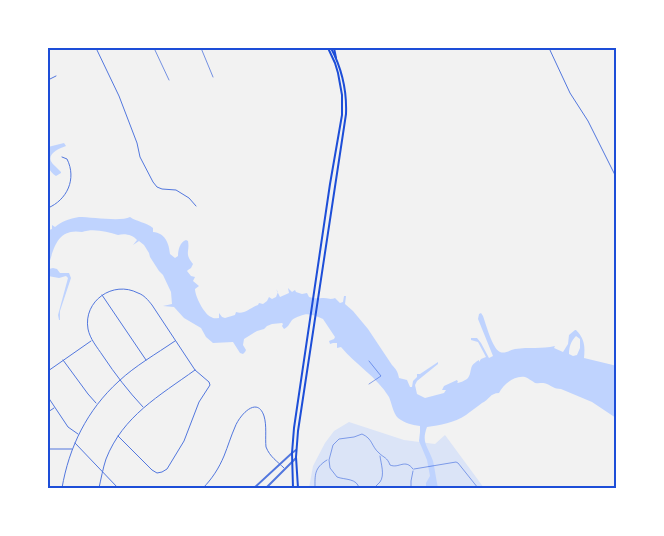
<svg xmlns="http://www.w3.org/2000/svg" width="664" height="536" font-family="Manrope,sans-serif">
  <rect width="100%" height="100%" fill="#f2f2f2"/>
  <path fill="#dbe4f7" d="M349,422L404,440L435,444L445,435L484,488H309L313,466L325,443L334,431Z"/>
  <path fill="#bfd3fe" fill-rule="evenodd" d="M64,143L66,146C57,149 43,156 55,166C57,168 59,170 61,172V173L56,176C45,169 47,159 48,147Z
    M79,217C91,217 121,222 130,217C137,222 146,222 153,228V232C165,233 169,243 170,254L175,258L178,256C178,250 180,242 186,240L188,241C190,252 184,253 193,264L191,268L188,270L187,271L191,276L195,277L193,281L199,286L195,289C195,296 204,314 211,317C214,319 216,318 219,318V313L222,317L225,318L235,315L236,312C244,315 250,308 258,305L259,303L263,304L267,301L269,297L272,299L276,297L278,292L276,289L280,297L289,293L288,288L292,292L295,290L296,292L302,294L307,293L309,297C315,299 318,298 324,298C329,298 330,300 335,298L340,303L343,302L344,296H346L345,304L353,311L368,329L392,365C396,369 398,372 399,378L407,380L410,387H412L413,381L417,377V374H420L438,362V364L417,381L415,385L417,394L425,398L444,393L446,390H442L444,386L457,380L458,382L457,383H458C461,382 464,381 467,379C471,375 470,370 472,366C473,364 477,361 479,360V362L481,359L486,357L478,342L471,340V338H477L481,343L489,358L493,356L478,319L479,314L481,313L483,316C486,324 492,348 500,352C505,354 510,350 515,349C529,347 542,349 555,346L554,348L563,352L568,344L569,335L575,330H576C585,339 585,347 584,358L613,365L616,366V418L592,402L561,389C554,389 552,386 547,384C542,382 540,384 535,383C532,381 528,378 525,377C514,375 503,385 499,393C490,393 489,400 482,403C477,407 471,411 466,415C454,423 440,425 427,427C421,443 428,446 433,461C435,470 436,479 438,488H429L426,486V483L430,476L427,460L419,441L420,432V426C411,425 405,423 398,418C393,413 392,404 389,397C377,377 355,364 341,347L337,348V343H333L330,344L329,341L334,339L335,337L323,319C315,316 309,312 300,316C297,317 294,318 292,320C289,324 289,326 284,329L282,326L283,324L282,323L272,324L267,326L264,329L257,331L244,339L243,345L246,350L245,352L243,354L240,353L233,342L213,343L206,337L201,328L184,318L174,307L163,306L172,304L171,292L163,275L159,271L150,257L149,253L144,245L139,241L133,245L137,240C133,235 125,233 118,235C107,232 94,228 82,232C57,228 54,248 48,267V234L49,230L52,229V225L55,227C62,221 69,219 79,217ZM576,336L580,339V348L577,355L573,356L569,354C569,347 571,341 576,336Z
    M48,268L49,269L53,268L57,269L60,273H69L71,278L60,311V320H59L58,315L68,278L66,276L59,278L48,276Z"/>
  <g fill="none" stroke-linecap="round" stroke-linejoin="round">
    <path stroke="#1d4ed8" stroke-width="0.5" d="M369,384L381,376L369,361
      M414,469L456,462L458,463L478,488
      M315,488C315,475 314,468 327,460
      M359,488C357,478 345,480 337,477L330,468L329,460L333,445L339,439L354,437L362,434C373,439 371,446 379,453C384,458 387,457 390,465C399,469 405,458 413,469
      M374,488C376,486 378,484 380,482C385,475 381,464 380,456
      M411,488V481L413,471"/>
    <path stroke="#5277de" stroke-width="1" d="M96,48L119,96L137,143L140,157L153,182L157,187L162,189L176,190L189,198L196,206
      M549,48L570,93L588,121L616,177
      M48,80L56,76
      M48,208C67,200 77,179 67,159L62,157
      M102,295L146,360
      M63,360L88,394L96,403
      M48,371L91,341
      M48,397L68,427L78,434
      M48,412L54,408
      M118,436L152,470L157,473L162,472L167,469L184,441L199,402L210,385L209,382L195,370L152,305C148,300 144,295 138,293C113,280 83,301 88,329C90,339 97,347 103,356C115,374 128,391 143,407
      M75,443L118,488
      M48,449H72
      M62,488C69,447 87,410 119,381C135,366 156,354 175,341
      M99,488C101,479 103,468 106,459C123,416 159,396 195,370
      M203,488C212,479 219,468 224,456C228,446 231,436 235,427C239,416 257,395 264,416C267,426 265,438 266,447C270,457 277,461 284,468"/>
    <path stroke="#5277de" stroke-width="2" d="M254,488L292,453L296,450
      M266,488L296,458"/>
    <path stroke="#1d4ed8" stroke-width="2" d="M293,488L292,453L294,428L330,184L342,115V95L338,73L335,63L328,48
      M298,488L296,457L298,431L346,114C347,90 342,69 331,48"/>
    <path stroke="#1d4ed8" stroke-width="2" d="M334,48L336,58"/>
    <path stroke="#7290e2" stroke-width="1" d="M154,48L169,80
      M201,48L213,77"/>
  </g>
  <rect width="664" height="536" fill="none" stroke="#ffffff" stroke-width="98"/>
  <rect x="49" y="49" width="566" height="438" fill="none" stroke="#1d4ed8" stroke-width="2"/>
</svg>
